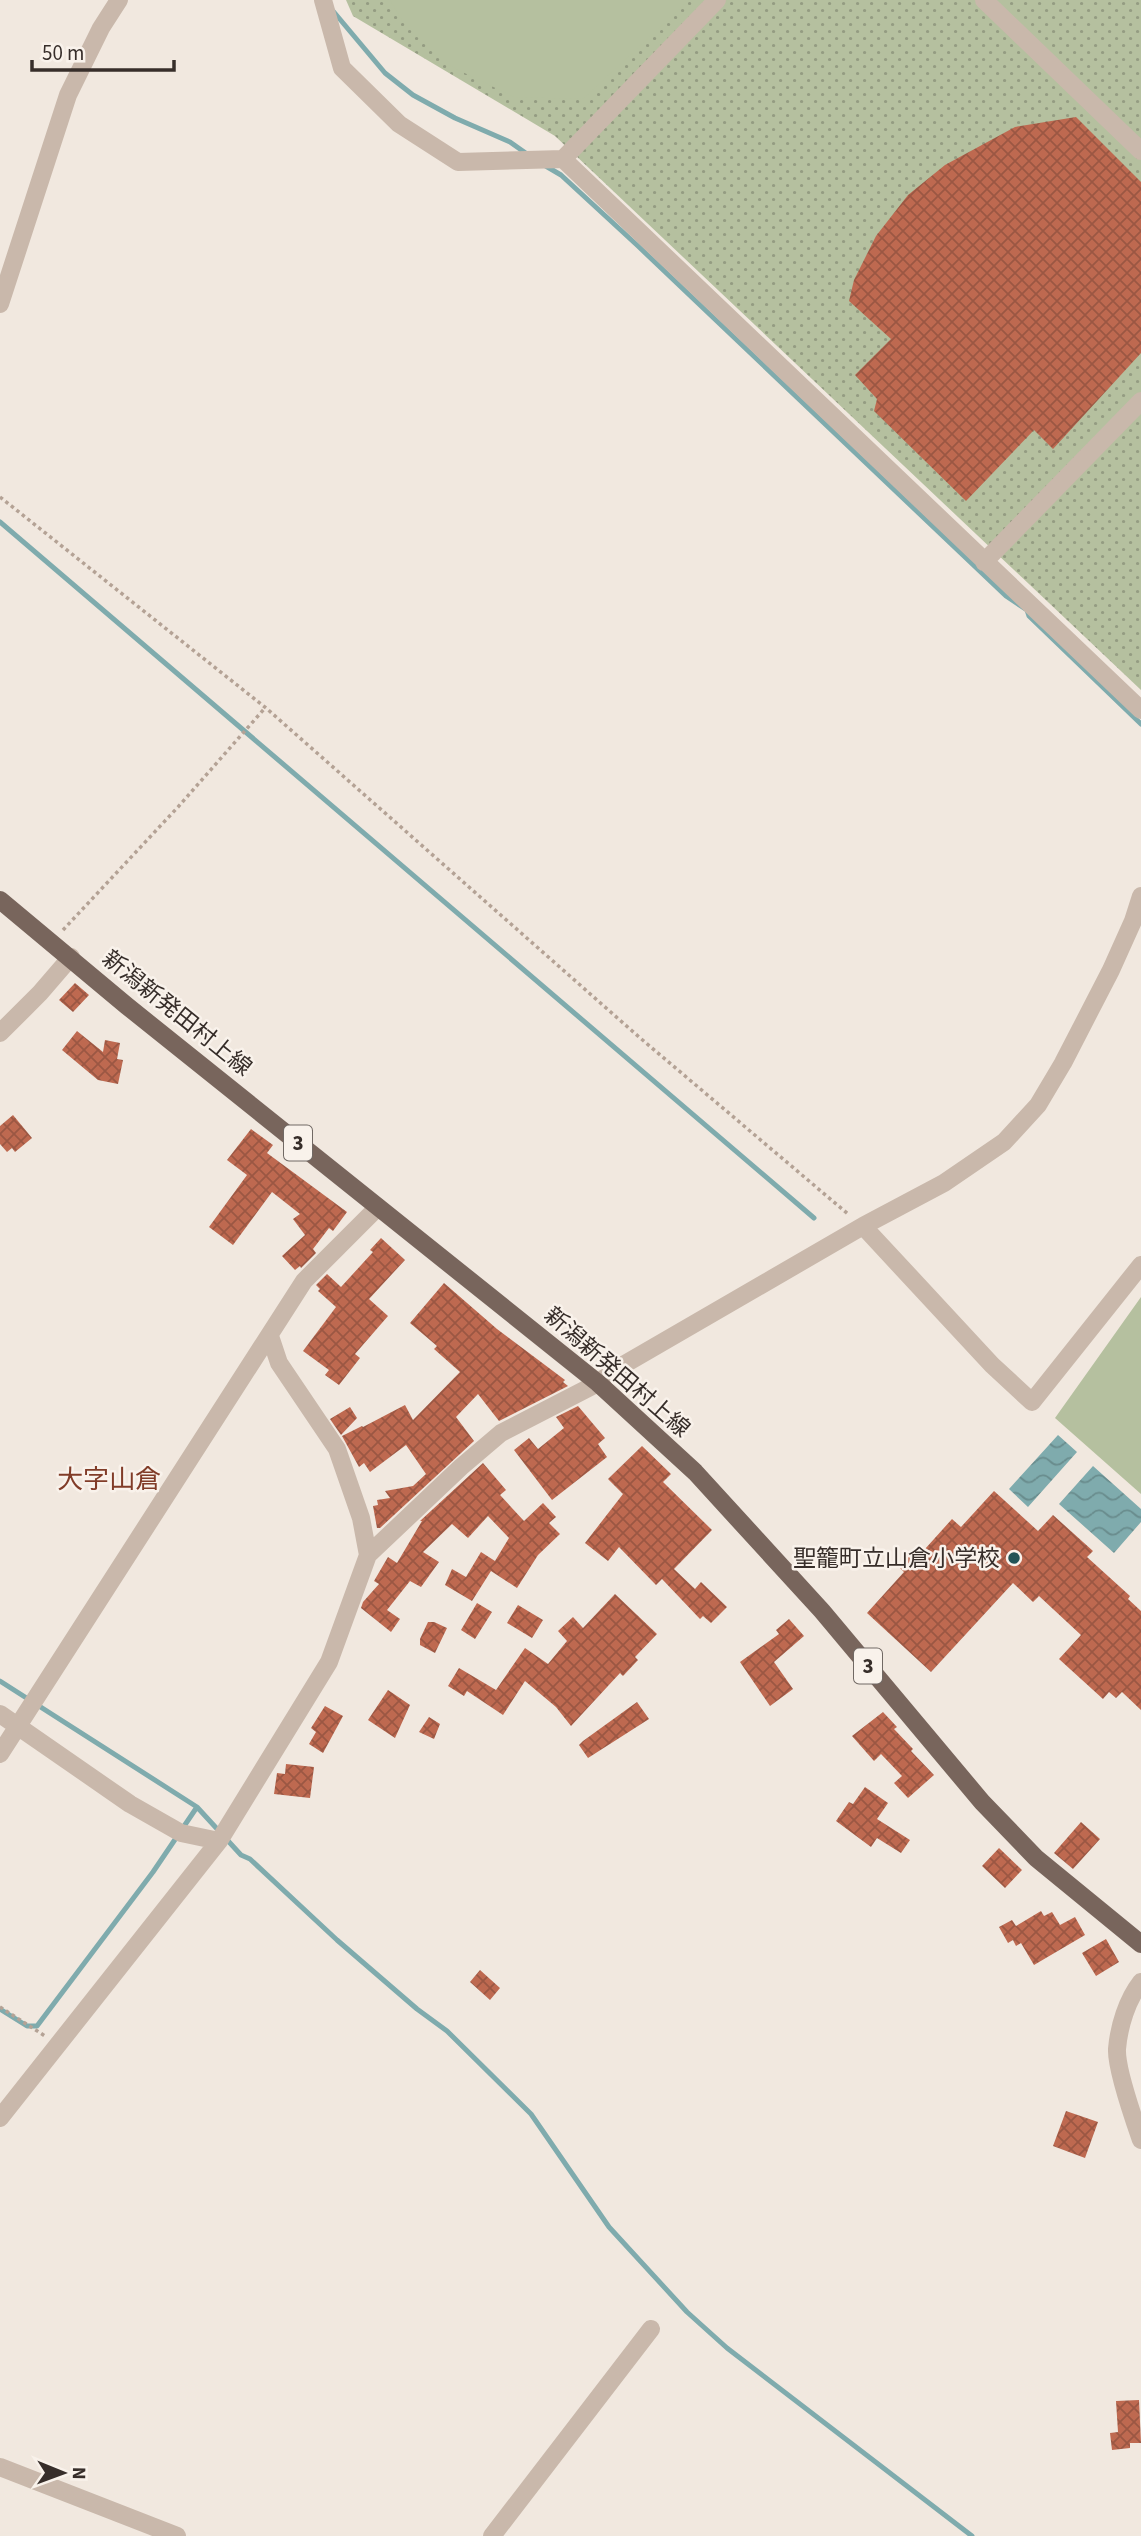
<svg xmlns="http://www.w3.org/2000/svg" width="1141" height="2536" font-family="'Source Sans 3','Noto Sans JP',sans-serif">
  <defs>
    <pattern id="grass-dots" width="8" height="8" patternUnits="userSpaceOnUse" patternTransform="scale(1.75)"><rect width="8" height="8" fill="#b5c09f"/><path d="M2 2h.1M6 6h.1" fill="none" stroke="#949c82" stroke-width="1.8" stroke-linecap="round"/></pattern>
    <pattern id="water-waves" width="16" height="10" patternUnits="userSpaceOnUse" patternTransform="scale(1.75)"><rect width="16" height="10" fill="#7fabad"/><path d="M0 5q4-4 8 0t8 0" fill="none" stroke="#698c8d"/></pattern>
    <pattern id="building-cross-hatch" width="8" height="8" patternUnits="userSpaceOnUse" patternTransform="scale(1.75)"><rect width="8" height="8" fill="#be6950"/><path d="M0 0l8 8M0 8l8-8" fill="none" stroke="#9b5743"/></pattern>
  </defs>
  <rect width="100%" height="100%" fill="#f1e8df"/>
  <path fill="url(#grass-dots)" d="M346,0H1141V690L555,136L353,16Z"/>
  <path fill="#b5c09f" d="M390,0H689L583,99L514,97L444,63L403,22Z
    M1141,1297V1494L1055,1418Z"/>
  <path fill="url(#water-waves)" d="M1058,1435L1077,1452L1028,1507L1009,1489Z
    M1093,1466L1141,1509V1522L1114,1553L1059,1504Z"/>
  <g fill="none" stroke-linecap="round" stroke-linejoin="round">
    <path stroke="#7fabad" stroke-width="5" d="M333,11L385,73L413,95L455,118L510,142L527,154
      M544,165L561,175L638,246L1006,596L1027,610L1029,616L1141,724
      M0,522L814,1218
      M0,1681L197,1807L241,1855L250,1859L337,1940L417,2009L447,2031L531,2114L609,2227L687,2312L727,2348L972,2536
      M0,2009L27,2026H37L153,1872L197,1807"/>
  </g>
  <path fill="url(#building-cross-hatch)" d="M1076,117L1141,182V353L1053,449L1034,430L966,501L874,411L877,399L855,375L891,339L849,301L854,280L876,236L908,195L945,165L1015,127Z
    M75,983L89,995L73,1012L59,1000Z
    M77,1031L103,1052L105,1040L120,1043L117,1059L123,1060L118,1084L98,1080L62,1050Z
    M13,1115L32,1138L15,1152L12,1148L7,1152L0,1144V1126Z
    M251,1129L273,1145L267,1153L347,1212L333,1231L329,1228L313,1249L316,1253L301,1268L300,1266L295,1270L282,1256L305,1235L293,1219L300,1214L272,1192L233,1245L209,1227L247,1175L227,1160Z
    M381,1238L405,1260L369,1299L388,1316L355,1354L360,1358L339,1385L325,1375L329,1370L303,1351L336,1307L318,1291L320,1289L316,1285L327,1274L341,1287L373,1252L370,1250Z
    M444,1283L497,1329L565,1380L563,1382L568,1386L499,1421L478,1394L456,1417L474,1441L380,1528H377L373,1506L378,1505L377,1500L390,1498L385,1491L413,1486L426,1474L406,1445L370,1472L364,1463L359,1467L342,1436L362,1426L363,1427L405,1405L413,1420L460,1372L434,1349L437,1346L410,1323Z
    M578,1406L605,1438L598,1444L607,1457L552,1500L514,1450L529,1438L538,1449L564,1428L556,1417Z
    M350,1407L357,1418L341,1435L330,1419Z
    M642,1446L671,1474L663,1482L712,1530L674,1569L695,1589L701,1582L727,1607L711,1623L703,1616L700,1619L662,1579L656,1585L619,1547L608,1561L585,1543L623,1494L608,1479Z
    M483,1463L506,1490L500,1495L524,1521L543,1503L556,1517L549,1523L560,1534L538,1555L517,1588L491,1571L472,1601L445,1585L452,1569L466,1577L481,1552L495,1561L509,1538L488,1516L468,1538L452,1524L423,1552L439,1562L421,1587L410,1581L387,1610L400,1619L391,1632L361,1608L363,1602L379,1584L374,1581L388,1557L397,1563L422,1521H420Z
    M994,1491L1038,1531L1053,1515L1093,1551L1087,1557L1130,1596L1128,1599L1141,1611V1710L1122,1692L1116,1698L1109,1692L1103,1699L1059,1659L1081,1635L1039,1596L1033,1602L1013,1583L931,1672L867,1613L904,1572L898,1566L910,1553L916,1559L952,1519L961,1527Z
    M615,1594L657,1634L635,1657L638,1660L623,1676L620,1673L571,1726L556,1707L525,1681L503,1715L467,1691L464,1696L448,1686L459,1668L496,1690L525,1648L548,1664L567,1641L558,1631L573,1617L583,1628Z
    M477,1603L492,1612L475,1639L461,1630Z
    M518,1605L543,1620L532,1638L507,1623Z
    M789,1619L804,1636L774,1662L793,1689L770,1706L740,1662L779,1634L776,1630Z
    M428,1622H434L447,1628L435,1653L420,1645V1639Z
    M388,1690L410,1705L395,1738L368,1720Z
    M637,1702L649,1719L588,1758L579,1745L583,1741Z
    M325,1706L343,1716L323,1753L309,1744L316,1732L311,1728Z
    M883,1712L897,1727L894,1729L913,1749L911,1751L934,1775L908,1798L894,1783L902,1776L881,1754L874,1761L852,1736Z
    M429,1717L440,1724L434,1739L419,1732Z
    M286,1764L314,1767L310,1798L274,1794L277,1773L285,1774Z
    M865,1787L888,1803L877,1819L910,1840L901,1853L877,1838L871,1847L836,1821L849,1802L853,1804Z
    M1081,1822L1100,1839L1073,1869L1054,1853Z
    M999,1848L1022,1870L1005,1888L982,1866Z
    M1041,1911L1044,1916L1052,1912L1060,1925L1075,1917L1085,1935L1034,1965L1021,1943L1016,1946L1013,1940L1008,1943L999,1927L1012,1920L1016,1926Z
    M1106,1939L1119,1962L1096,1976L1082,1953Z
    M480,1970L500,1988L490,2000L470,1982Z
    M1066,2111L1098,2122L1085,2158L1053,2146Z
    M1139,2400L1141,2443H1130V2448L1112,2450L1110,2433L1118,2432L1116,2401Z"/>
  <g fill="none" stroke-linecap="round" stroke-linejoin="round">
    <path stroke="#b4a295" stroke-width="3.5" stroke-dasharray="3.5 3.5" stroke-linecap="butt" d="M0,497L266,708L639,1037L848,1214
      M63,930L178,807L265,708
      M0,2007L45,2036"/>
    <path stroke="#c9b8ab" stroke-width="18" d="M323,0L342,68L399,124L458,162L563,159L717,0
      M984,0L1141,151
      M563,159L1141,710
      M0,304L68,95L101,28L119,0
      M984,562L1141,401
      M0,1033L40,993L71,957
      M863,1226L992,1365L1032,1402L1141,1265
      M270,1336L279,1363L337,1449L361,1518L368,1555
      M0,1714L130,1804L181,1833L219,1841
      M0,1754L304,1281L378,1207
      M1141,1982C1127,2000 1119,2026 1117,2049C1116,2069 1134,2120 1141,2140
      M0,2118L219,1841L329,1662L368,1555L461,1467L501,1433L598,1383L618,1368L863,1226L944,1183L1004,1142L1038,1105L1063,1063L1111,970L1133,921L1141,896
      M0,2467L177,2536
      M492,2536L651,2329"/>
    <path stroke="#78655c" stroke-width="18" d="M0,900L127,1006L598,1383L695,1472L822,1611L982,1802L1036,1858L1141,1944"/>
  </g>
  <circle fill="#225356" stroke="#f9f2eb" stroke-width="2.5" cx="1014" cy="1558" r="7"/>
  <g text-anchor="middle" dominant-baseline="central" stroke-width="5" stroke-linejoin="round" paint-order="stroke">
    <g fill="#f9f2eb" stroke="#716964" stroke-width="2">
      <rect x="284" y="1125.5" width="28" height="35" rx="5"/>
      <rect x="854" y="1648.5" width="28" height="35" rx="5"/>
    </g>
    <g font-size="21" font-weight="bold" fill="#372e2a">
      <text x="298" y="1143">3</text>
      <text x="868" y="1666">3</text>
    </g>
    <g font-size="23" fill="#372e2a" stroke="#f9f2eb">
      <text transform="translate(177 1013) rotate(39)">新潟新発田村上線</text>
      <text transform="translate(617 1372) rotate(41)">新潟新発田村上線</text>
    </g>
    <g font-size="23" fill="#372e2a" stroke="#f9f2eb" text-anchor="end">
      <text x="1000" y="1558">聖籠町立山倉小学校</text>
    </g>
    <g font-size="26" fill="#813c28" stroke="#f9f2eb">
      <text x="109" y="1479">大字山倉</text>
    </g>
  </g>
  <g transform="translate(63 2473) rotate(91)" stroke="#f9f2eb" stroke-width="5" paint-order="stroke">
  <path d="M0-5L12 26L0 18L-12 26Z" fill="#372e2a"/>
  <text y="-10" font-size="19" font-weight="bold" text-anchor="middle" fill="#372e2a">N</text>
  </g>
  <path d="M32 60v10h142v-10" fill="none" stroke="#372e2a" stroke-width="3.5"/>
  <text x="42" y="60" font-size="21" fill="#372e2a" stroke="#f9f2eb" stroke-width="5" paint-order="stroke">50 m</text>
</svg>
